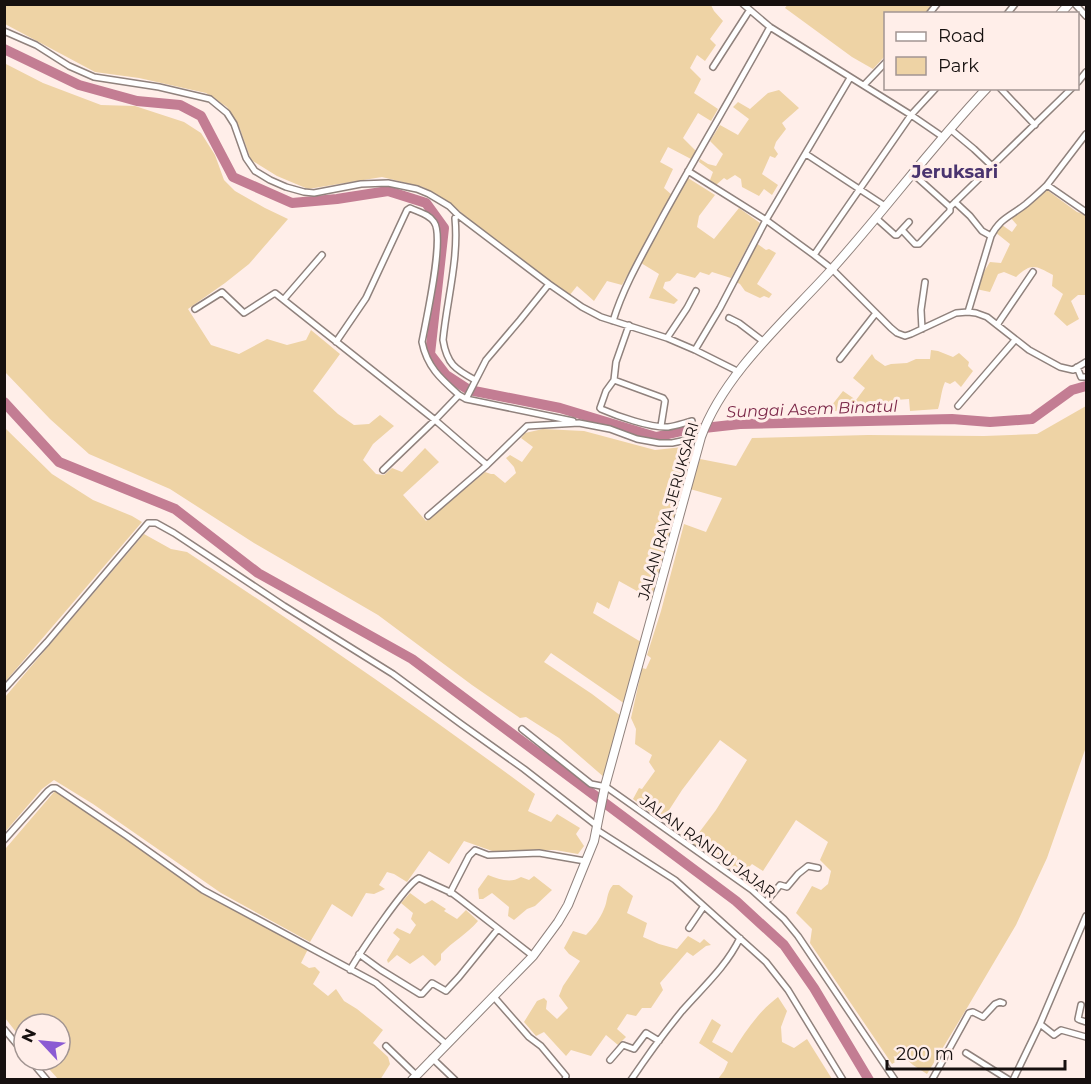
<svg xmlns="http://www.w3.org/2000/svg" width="1091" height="1084" font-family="Montserrat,sans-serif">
  <rect width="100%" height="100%" fill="#ffeee9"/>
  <path fill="#eed3a5" d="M788,4L934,5L925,13L886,14L885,56L873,69L852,57L785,8Z
    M4,5H711L714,11L723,21L710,39L716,45L705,61L697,55L690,68L701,79L694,93L718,109L711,121L698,113L683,138L696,151L691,159L668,147L660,162L673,169L664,188L672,195L622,285L607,281L594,301L577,286L569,296L494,240L456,208L423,187L382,177L308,189L277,176L251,160L240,129L227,107L206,93L139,78L95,72L5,24Z
    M4,63L43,83L101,105L135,106L184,122L201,133L215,155L224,180L235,191L265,208L288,219L249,264L225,283L188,309L211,345L239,354L267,339L287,345L306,340L311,330L340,354L313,391L338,414L354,425L369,424L380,415L394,426L373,444L363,460L376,474L384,475L392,468L402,472L425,448L439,462L403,495L426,521L485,472L491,474H494L505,483L516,473L514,467L506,458L510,455L522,462L533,447L521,438L525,433L543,429L584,431L655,450L692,446L693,454L653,600L619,581L609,609L597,602L593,613L641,642L625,704L551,653L544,662L592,694L621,716L605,778L559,738L526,717L520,718L472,685L378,615L254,543L170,489L89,454L50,419L5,372Z
    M779,90L799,108L782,123L786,129L776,142L774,148L778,154L775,158L770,156L762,174L778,185L772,195L764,189L759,196L742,187L741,179L735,175L727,180L724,178L716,185L710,180L713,172L699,162L700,159L708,164L716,166L723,154L710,141L720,125L738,135L749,119L733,107L738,102L750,109L768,93Z
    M688,178L715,195L699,216L697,227L714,239L739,208L760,223L731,278L712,272L709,275L700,272L695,278L677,273L670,281L665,282L663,288L678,300L674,304L649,298L659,274L641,263L683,184Z
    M1047,190L1077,212L1086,215V295H1078L1071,301L1079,319L1067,326L1054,314L1063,294L1052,286L1053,275C1035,265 1031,263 1016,277L1004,272L998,274L990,292L976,289L985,270L990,262L1001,263L1010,244L995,232L1002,225L1012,232L1017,225L1010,217Z
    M756,243L766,250L769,249L776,253L757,284L772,294L769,298L764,296L760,298L745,291L740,284L736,282Z
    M931,350L938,351L953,357L959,353L969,362L968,366L973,371L961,387L955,381L950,384L945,382C941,391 941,400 938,409L910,411L909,399L896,400L893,410L847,412L835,411L832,405L843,391L856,400L865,388L853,378L872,354L875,359L885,366L891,364L907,363L916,359H930Z
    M1086,406V747L1047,858L1016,925L967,1008L927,1074L913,1065L904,1057L892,1064L810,943L812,929L796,913L812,886L821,890L828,884L831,871L820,860L828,842L796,820L763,871L752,864L740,877L680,835L686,827L698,834L716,810L747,760L720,740L682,790L662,821L633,799L639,788L642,789L655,771L649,762L652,755L635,744L636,729L631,718L642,668L646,669L651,658L647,655L661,611L684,524L706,532L722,498L690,489L700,459L736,466L752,438L868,435L984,436L1037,434Z
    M5,428L52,474L93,500L132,516L142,522L5,682Z
    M144,534L171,549L187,552C305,630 422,710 535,794L528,811L551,822L557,814L580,828L576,834L584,846L578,854L555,850H527L495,852L464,841L449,864L429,851L407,882L394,874L387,872L379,885L385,889L374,894L366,893L352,917L332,904L310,942L221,893L93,804L54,780L42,789L5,832V697Z
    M59,791L143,849L202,893L308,949L301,963L309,968L315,967L320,972L313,984L328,996L336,989L344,1001L357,1009L383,1030L373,1043L388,1057L390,1064L380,1080L58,1079L41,1060H60V1024H24V1042L5,1018L4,858L6,848L54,792Z
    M488,875C499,879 510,884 521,877L529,880L534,876L552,890L535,906L527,909L514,920L508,916L509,907L492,893L483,899H479L478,889Z
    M613,885H619L633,896L627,913L647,923L643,937L659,944L677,949L688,936L700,943L704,939L711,945L706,946L693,956L687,952L660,983L663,990L651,1008H642L636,1016L627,1014L617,1029L626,1037L618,1045L606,1035L591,1056L571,1050L566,1056L544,1032L536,1036L524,1022L537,1001L544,998L547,1001L546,1009L557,1019L568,1008L559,996L563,986L580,961L569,954L564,948L573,931L586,935C593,928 600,919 604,909C608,901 606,893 613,885Z
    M410,893L425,904L432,900L446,909L444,911L457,919L466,910L478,921C467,934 452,942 441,954V960L435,966L423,955L410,964L397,955L388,963L387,960L400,939L393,933L397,928L410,934L416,925L411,919L413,913L401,903Z
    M778,997L787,1011L781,1027L782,1042L794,1048L807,1039L832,1079H718L724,1071L728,1062L699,1043L712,1019L721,1025L712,1042L732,1053C745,1032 758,1012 778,997Z"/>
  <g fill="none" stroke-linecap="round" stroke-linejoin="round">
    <path stroke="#c37d93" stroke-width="10" d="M4,49L79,85L137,101L180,105L201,116L233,177L292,203L337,199L388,191L426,203L444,228L430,354L446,375L469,390L560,408L656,437L686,430L740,424L952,419L990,422L1032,419L1072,390L1086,386
      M4,402L59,462L175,509L258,573L412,659L736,901L784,945L814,988L869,1080"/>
    <defs>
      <path id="street" d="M743,4L770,27L911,115L943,137
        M1075,4L1086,16
        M929,14L937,4
        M1007,14L1015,4
        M4,31L36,45L69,66L94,77L159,87L210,99L227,113L234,124L246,158L255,171L270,180L286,187L304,192L314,193L361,184L388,183L417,189L429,194L449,206L458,215
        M713,67L749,11
        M1078,82L1086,72
        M864,85L886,62
        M936,88L911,115L814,255L832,269L891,328L897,333L905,336L911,334L956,313L968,312L976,313L987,317L1029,350L1060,367L1073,370L1086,362
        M1000,88L1035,125
        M950,129L974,149L992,166
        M1086,134L1047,185L1086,212
        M806,154L885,206
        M688,171L766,220L814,255
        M912,173L950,207L1072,88
        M955,202L970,216L982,231L991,236
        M876,218L895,235H897L909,222
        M902,230L915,244H919L947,214L950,211V207
        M284,299L322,255
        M195,309L222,292L244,313L275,293L435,420L487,465
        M968,312L991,236C1000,218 1011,216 1026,204C1033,198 1040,192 1047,185
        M729,318L739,323L764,342
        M613,321C624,285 644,252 662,218C697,154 735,91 770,27
        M629,325L616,362L614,380L606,391L600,408L601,409C617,416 651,428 668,427C676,426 684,423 692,421
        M997,325L1033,272
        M922,329L921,310L925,282
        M667,338L687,308L696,291
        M336,342L366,298L407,210L410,208C418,212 429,214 434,222C445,237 426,320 422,342C427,367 441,379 459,395
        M695,350L720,308L766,220L850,78
        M840,359L876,313
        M1077,367L1081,377H1086
        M475,380C455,369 447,364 443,340C447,299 459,259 455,218L458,215L549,284L582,307L601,317L667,338L695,350L739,372
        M614,380L663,398L665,401L661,426
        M466,399L573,421
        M958,406L1015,340
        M383,470L435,420L457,397L459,395L466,399L486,360L520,320L549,284
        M428,516L487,465L527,426L579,423L610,429L637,439L659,443H672L701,437
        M4,689L47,642L148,523H156L174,533L284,606L393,674L461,724L524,769L596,825
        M522,729L591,784L601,786H605L752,890L784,919L798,936L895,1080
        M597,830L675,880L766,962L788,990L843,1080
        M4,840L48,791L52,788H56L127,836L203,890L376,983L446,1044
        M450,893L469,856L475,850L488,855L539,853L585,861
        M766,902L780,885L787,887L798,874L808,866L818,868
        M689,928L704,906
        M359,954L381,970L420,994H422L432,983L446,991L459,977L498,929
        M350,970C359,954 406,884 419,878L452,893L460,899L533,956
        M494,997L529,1037L541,1046L566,1076L565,1080
        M1081,1005L1078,1019L1080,1020L1086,1022
        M1040,1024L1054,1035L1061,1030L1086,1037
        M4,1029L24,1053
        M386,1046L416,1075
        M966,1053L1009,1080
        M432,1058L455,1080
        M30,1060L47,1080
        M610,1060L623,1045L634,1049L646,1033L659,1041
        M631,1080C647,1056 664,1033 682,1011C703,987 726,967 740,938
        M932,1080L969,1013L973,1012L983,1017L995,1004L1000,1002L1003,1003
        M1013,1080L1040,1024L1086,916"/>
      <path id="secondary" d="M1060,14L1069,4
        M412,1080L533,956L558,922L568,905L594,841L605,786L701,437C724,373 787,319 832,269C885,210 932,146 987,88"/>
    </defs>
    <use href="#street" stroke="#90827d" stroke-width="8"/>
    <use href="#secondary" stroke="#90827d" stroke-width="10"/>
    <use href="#street" stroke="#fff" stroke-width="5"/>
    <use href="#secondary" stroke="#fff" stroke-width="8"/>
  </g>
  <g text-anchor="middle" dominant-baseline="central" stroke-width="6" stroke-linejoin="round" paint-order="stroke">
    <g font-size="15" fill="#16100f" stroke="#ffeee9">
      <text transform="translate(668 511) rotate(-74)">JALAN RAYA JERUKSARI</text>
      <text transform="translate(708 846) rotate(36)">JALAN RANDU JAJAR</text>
    </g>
    <g font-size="16" font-style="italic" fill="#7c2849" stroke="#ffeee9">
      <text transform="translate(812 409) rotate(-2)">Sungai Asem Binatul</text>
    </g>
    <g font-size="18" font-weight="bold" fill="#4a346f" stroke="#ffeee9">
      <text x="955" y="172">Jeruksari</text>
    </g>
  </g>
  <rect width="1091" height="1084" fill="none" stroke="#16100f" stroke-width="12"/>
  <rect x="884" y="12" width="195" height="78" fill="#ffeee9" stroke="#a29592" stroke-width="1.5"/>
  <rect x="896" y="32" width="30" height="9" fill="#ffffff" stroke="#a29592" stroke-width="1.5"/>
  <text x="938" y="42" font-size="18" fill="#16100f">Road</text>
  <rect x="896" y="57" width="30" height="18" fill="#eed3a5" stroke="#a29592" stroke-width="1.5"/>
  <text x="938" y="72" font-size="18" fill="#16100f">Park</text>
  <g transform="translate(42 1042) rotate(296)"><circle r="28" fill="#ffeee9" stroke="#a29592" stroke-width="1.5"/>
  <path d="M0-4.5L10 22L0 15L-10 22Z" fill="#8b5ad3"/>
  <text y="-9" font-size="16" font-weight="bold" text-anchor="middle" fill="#16100f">N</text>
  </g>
  <path d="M887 1060v9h178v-9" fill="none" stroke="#16100f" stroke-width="3"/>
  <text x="896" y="1060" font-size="18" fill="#16100f" stroke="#ffeee9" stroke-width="4.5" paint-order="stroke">200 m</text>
</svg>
